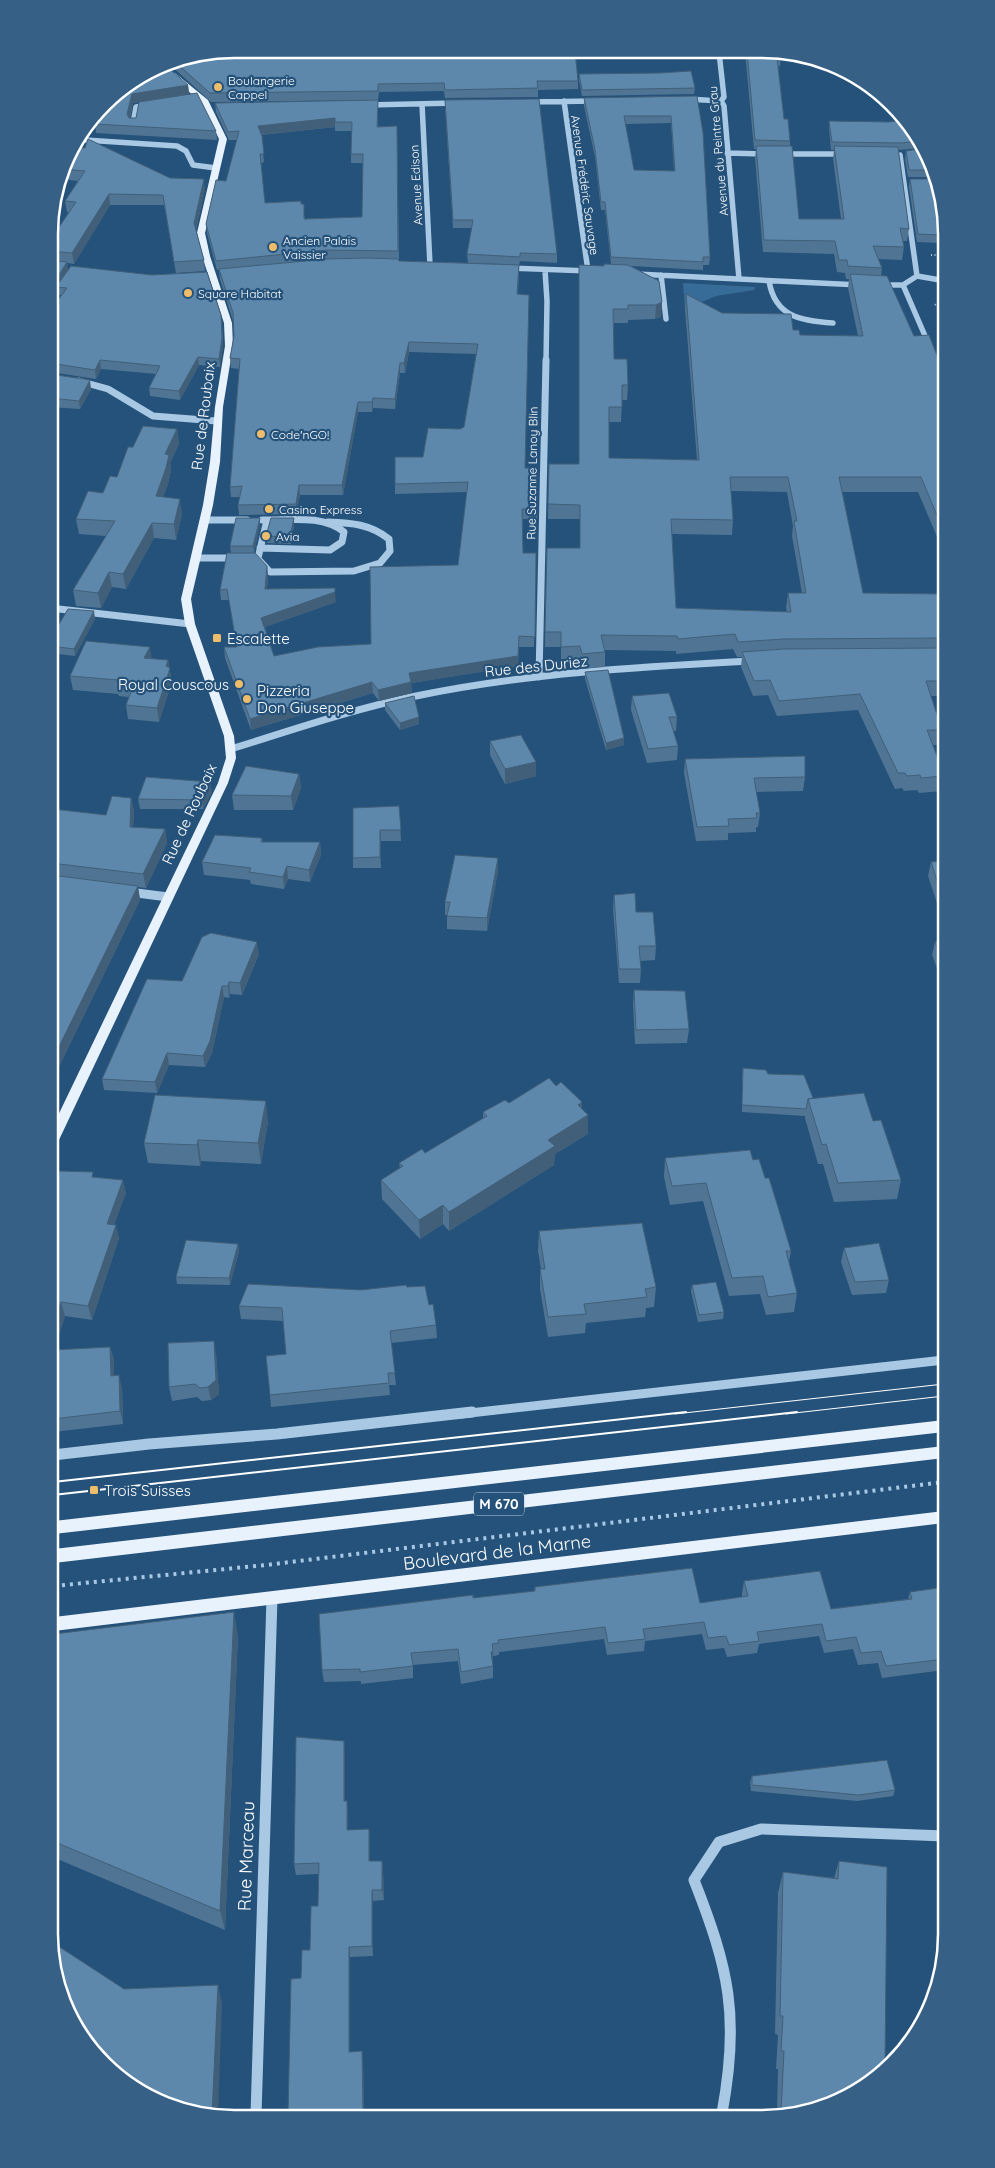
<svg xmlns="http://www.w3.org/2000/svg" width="995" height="2168" font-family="Quicksand,sans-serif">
  <rect width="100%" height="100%" fill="#25527a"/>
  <path fill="#386c98" d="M683,283L755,287L754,290L716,296L685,309Z"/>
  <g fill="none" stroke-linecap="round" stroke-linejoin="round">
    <path stroke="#a8c8e4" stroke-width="2" stroke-dasharray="1 2.5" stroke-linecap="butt" d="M931,255H940
      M935,305L940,301"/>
    <path stroke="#a8c8e4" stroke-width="4" stroke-dasharray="3 5" stroke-linecap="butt" d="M54,1586L266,1565L944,1482"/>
    <path stroke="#a8c8e4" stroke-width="5.5" d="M719,52L724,97L721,101L724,106L739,279
      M687,99L721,101
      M564,101L588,271
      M529,102L596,101
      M422,104L430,265
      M367,105L456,103
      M133,124L136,107L149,105
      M85,140L177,146L186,151L193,165L216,168
      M727,153L767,154
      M783,154H845
      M508,268L590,271
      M545,270L547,301L546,362
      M636,274L860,285
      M661,275L666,319
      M917,276L940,280
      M769,281C775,317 801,321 833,323
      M880,285H903L917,276L900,155
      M903,285L929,345"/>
    <path stroke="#a8c8e4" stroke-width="7" d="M79,381L108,389L153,416L217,421
      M204,520H247
      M260,548L330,550L342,542L344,532C323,515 292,520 267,520
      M195,558H237
      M250,558H258L267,520H262
      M260,561L270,572L354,571L380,563L390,551L389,539C370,524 352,523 328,522
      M50,608L190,624
      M539,677L546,360
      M231,749C292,730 353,709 416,696C526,673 639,667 751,661"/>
    <path stroke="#a8c8e4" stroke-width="9" d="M129,892L168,897
      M461,1414L944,1360"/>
    <path stroke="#a8c8e4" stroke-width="11" d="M53,1455L149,1444L277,1434L472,1412
      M722,2113C740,2017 729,1969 694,1880L719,1842L761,1829L945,1836
      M256,2115L272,1598"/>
    <path fill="#e8f2fc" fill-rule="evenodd" d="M175,73L208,100L227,139L205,233L210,256L232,323L233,346L223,407L220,462L213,505L191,599L195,624L234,736L236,758L228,783L58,1142L52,1147V1128L218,783L226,758L224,736L185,624L181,599L203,505L210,462L215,407L225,346L224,323L202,256L197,233L219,139L202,103L172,77L171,75Z
      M944,1420V1432L54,1534V1521Z
      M944,1446V1458L54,1563V1549Z
      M944,1511V1523L54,1631V1617Z"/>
    <path stroke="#fff" stroke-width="1" d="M675,1414L944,1384
      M786,1414L944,1396"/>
    <path stroke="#fff" stroke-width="2" d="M53,1482L686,1412
      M53,1495L797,1412"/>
  </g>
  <path fill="#507594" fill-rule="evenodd" d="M234,49L578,81V89L538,90V97L445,98L444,91L379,92L378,100L211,102L167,62Z
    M745,52H782V56H781L780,66H778L784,119L790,141V146L799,219H841L833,159L834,150H831L829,128V121L921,141L937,177H908L905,159L906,151L924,148L898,150L909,229L907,241H903L904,247L902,260L878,259L882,268L881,276L914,336L940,359L941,546L918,492H842L863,593L941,594L942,696H931L942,729L939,745H932L942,769V791L919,793L917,790L904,791L902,788L895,789L858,710L777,716L768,695L753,696L741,667L742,657H737L733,649L676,654V651L605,650V667L582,669L580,661L561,663V647H545L547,548H580V519H548L549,464H579V265L604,266L611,264L605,210H601L595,157L584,106V98L697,96L710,257L709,265H703V270L631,266L659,281L661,317L655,319L628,320V323H614V359L628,385L627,400H622L621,422H609V458L697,460L685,309L686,294L722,313L793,330L800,335L858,336L848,288L849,279H846L845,273L837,272L834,254L763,252L755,158L756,149H754ZM671,123L674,171L634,170L625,124ZM731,491L787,492L793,526L792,536L802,593H788L786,608L787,612L676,608L672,534L732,535L733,520Z
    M579,74L695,88L694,94L582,96L579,80Z
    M188,85L189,94L147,101L216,131L217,140L96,133L95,124L99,111ZM139,102L136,118H130L133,103Z
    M215,103L378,109V127L397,126L399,261L501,264L468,263L467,254L472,228H453L445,108L557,254V263L520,261L519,265L518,294L525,468H538L537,519H523V553H536L534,647H519L518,666L411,683L412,693L379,701L373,693L251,730L225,658L224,647H236L229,600H221L220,590L267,566L268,577L267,589L336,602L265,627L274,656L371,644L458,565L467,492L395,494V484L423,457L464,427L476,354L409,352L405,373H400L395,409L373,408L372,412H358L343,495H300L296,514L239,515L238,505L240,497H231L230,487L239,369L231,368L230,358L234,336L233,321L220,279L219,270H217L207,233L206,224L226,181L237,140H229L216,112ZM335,127V131H352L351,154V163H363L362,217L305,219L301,204L265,203L261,163L264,162L261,135Z
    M68,152L170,178L205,189L196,230L204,260L205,271L176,273L164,205H110L74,264L67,263L68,270L222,323L223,346L220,367L199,365L180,400L150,396L149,388L156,374L101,369L96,379L51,372H50L49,312L62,295H58L57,291L49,290V242L69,212H67L65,201L78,181L61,179Z
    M910,179L940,185V243L917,242L909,187Z
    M939,335H940V357L937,349Z
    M50,374L91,389L80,409L50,407Z
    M177,429L179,444L170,463L171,470L168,484L163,497L182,514L176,540L154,538L126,589L112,587L101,608L76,606L73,590L106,536L79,534L76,519L117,477Z
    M260,518V525L254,553H231L230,546Z
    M294,518V525L291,544L267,543L266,536Z
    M95,619L75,656L51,653V646Z
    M151,659L168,660L172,682L159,722L128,719L126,705L129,697L119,696L118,694L73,690L70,676Z
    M585,672L624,745L606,750L585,679Z
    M632,696L677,717L676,731H673L678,746L677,760L647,763L631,710Z
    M385,703L419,717V724L400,730L385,710Z
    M490,741L536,776L505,784L490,755Z
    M685,759L805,777L803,791L756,792L760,813L758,827H756V832L728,833V840L696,841L684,773Z
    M299,774L301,788L293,810H234L232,795Z
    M212,792L203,809H140L138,799Z
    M131,798L134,811L133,827L165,829L167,843L146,888L138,887L140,900L52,1081L51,812L106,815Z
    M399,806L401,841H381V868H353V858Z
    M262,838L263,842H320L321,855L310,882L288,879L284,889L251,884L250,880L204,875L202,862Z
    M942,861V918L928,876L931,862Z
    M498,871L487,931L447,929V915H445V902Z
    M614,895L636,912L656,946L655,960L640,961L641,969L640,983H619L613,909Z
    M942,941L943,984L932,955L935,942Z
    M259,954L242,995L230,994L229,998L224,997L212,1053L205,1067L169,1065L157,1093L104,1090L102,1079Z
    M634,990L689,1029L687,1043L635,1044L633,1004Z
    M743,1068L768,1074L813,1098L873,1121L901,1180L897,1199L834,1202L823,1164H818L805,1118V1116L742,1112V1075Z
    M556,1086L582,1102V1109L588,1115V1134L555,1154L554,1165L449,1231L443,1224L420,1239L382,1199L381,1180L400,1168L399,1163L425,1153L445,1141L483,1118V1112Z
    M268,1121L261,1164L201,1161L200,1166L148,1163L144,1143Z
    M665,1158L753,1160L765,1178L791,1251L789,1262L797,1293L794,1312L766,1315L760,1294L729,1296L703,1201L670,1205L664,1177Z
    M94,1177L126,1193L114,1224L119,1238L92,1320L65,1316L54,1350L110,1347L114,1360V1376L122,1388L123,1424L53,1432L52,1182Z
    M539,1231L656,1287L654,1307L646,1308L645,1317L586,1323L585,1333L548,1337L540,1289V1269H541L538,1251Z
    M238,1244L239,1251L230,1285L177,1284L176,1277Z
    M844,1248L889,1280L886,1293L852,1295L841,1262Z
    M692,1285L724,1312L723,1319L698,1322L691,1291Z
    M407,1287L429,1305L436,1325L437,1338L391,1343L396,1385H389L390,1395L271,1407L270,1395L286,1354L283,1321L241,1319L239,1306L361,1290Z
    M216,1354L219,1394L211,1400L202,1401L197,1397L172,1401L169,1387Z
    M744,1581L831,1609L908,1599L910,1592L945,1587V1644L944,1645L945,1647V1668L944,1670L882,1678L878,1663L858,1665L853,1649L824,1653L819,1636L759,1644L757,1653L727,1657L724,1648L706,1650L702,1634L645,1641L644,1651L607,1655L604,1639L499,1652V1655L493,1656V1678L461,1684L458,1661L413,1665V1678L361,1684V1681L324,1682L322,1670L473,1598L534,1591L535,1587L700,1603L742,1597V1593Z
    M54,1634L238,1635L225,1930L55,1858Z
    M345,1752V1801H347L348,1812V1830L370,1840V1861H382L383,1871L384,1900L373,1901V1956L350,1957V2052L363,2061L364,2115H288L301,1978L310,1950L318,1906V1874L296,1875L294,1864Z
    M752,1776L895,1790L893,1796L857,1801L751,1791L750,1782Z
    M839,1861L887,1867L810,2113H777L778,2069H776L778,2035L775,2034L778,1893L783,1872L834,1878Z"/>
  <path fill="#415f78" d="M188,85L189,94L133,103L128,123L127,114L132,94Z
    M335,118V127L258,135V126Z
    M204,179L205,189L195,233L194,223Z
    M109,194L110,205L74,264L72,253Z
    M67,262L69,272L57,287L56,280Z
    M662,302L661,317L655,319L656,305Z
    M221,315L223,346L220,367L219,359Z
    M409,342V352L405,373L404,363Z
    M198,357L199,365L180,400L179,391Z
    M100,360L101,369L96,379L95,370Z
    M400,363V373L395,409V399Z
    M90,380L91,389L80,409L79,401Z
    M373,398V408L372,412V402Z
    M358,402V412L343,495L342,485Z
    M177,429L179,444L170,463L171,470L168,484L158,511L156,496L165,454Z
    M299,485L300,495L296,514V504Z
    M180,499L182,514L176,540L174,524Z
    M260,518V525L254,553L253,546Z
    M294,518V525L291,544L290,537Z
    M152,523L154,538L126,589L123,574Z
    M267,566L268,577L266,599L265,589Z
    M109,572L112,587L101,608L98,593Z
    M335,592L336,602L262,628L261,618Z
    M94,611L95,619L75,656L74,649Z
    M519,636L518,666L411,683L412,693L379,701L378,690L409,673Z
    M150,647L152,661L144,658Z
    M168,660L172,682L159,722L157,708L166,666Z
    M372,682L373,693L251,730L250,719Z
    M419,717V724L400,730V723Z
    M624,738V745L606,750V743Z
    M536,762V776L505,784V769Z
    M299,774L301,788L293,810L291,796Z
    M210,782L212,792L203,809L202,800Z
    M131,798L134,811L132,840L130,827Z
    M165,829L167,843L146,888L143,874Z
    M380,830L381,841V868L380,857Z
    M320,842L321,855L310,882L309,870Z
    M498,858V871L487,931V918Z
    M287,866L288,879L284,889L283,877Z
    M138,886L140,900L52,1081V1061Z
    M257,942L259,954L242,995L240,983Z
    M229,982L230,994L229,998L228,986Z
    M222,986L224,997L212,1053L205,1067L203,1056Z
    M167,1053L169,1065L157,1093L155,1082Z
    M266,1101L268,1121L261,1164L258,1143Z
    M582,1102L581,1119L588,1115V1134L555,1154L554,1165L449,1231V1212L548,1140L578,1105Z
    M198,1140L201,1161L200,1166L197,1145Z
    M123,1180L126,1193L110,1237L107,1224Z
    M443,1205V1224L420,1239L419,1220Z
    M116,1225L119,1238L92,1320L88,1306Z
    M238,1244L239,1251L230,1285L229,1278Z
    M61,1302L65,1316L53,1353V1329Z
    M214,1341L216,1354L219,1394L211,1400L208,1387Z
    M110,1347L114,1360V1389L111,1376Z
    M119,1375L122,1388L123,1424L120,1411Z
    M234,1612L238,1635L225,1930L220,1911Z
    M493,1651V1663L491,1664V1652Z
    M344,1741L345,1752V1812L344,1801Z
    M347,1801L348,1812V1841L347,1830Z
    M369,1829L370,1840V1872L369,1861Z
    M382,1861L383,1871L384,1900L382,1890Z
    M372,1890L373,1901V1956L372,1946Z
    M349,1947L350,1957V2062L349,2052Z
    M218,1985L222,2003L218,2116H212Z
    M362,2051L363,2061L364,2115H363Z"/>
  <path fill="#5d88ac" stroke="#415f78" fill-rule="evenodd" d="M234,49L575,51L578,81H537L538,88L445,90L444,83L378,84V91L210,93L174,61Z
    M747,52H780L781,58H777L784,119H788L790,141L755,140Z
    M163,63L188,85L132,94L127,114L129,118H136L139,102L197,93L216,131L95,124L99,111L111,95Z
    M691,71L695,88L582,90L579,74L660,73Z
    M697,96L703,133L710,257H703V262L611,257L605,202H601L595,150L584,98ZM624,116H671L675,171L634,170Z
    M539,99L557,254L520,253V257L467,254L473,220H453L445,100Z
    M378,100L377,127L397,126L398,251L326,250L216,261L206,224L216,180L226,181L239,131L228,132L215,103ZM335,118V122H352L351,154H363L362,217L304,219V204H301V201L265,203L260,154H264L262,136L258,126Z
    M904,120L921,141L901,143L832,142L829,121L889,122Z
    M88,139L170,178L204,179L194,223L204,260L174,262L163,195L109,194L72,253L49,251V242L76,202L65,201L85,171L63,169L68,152L71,147L85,148Z
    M756,146H792L799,219H844L834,146L898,147L909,229L900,228L904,247L873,246L882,268L848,266L847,260H839L835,241L764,240Z
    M924,148L933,170H909L906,151Z
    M910,179H937L940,185V235L918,234Z
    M368,258L398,259L399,261L519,265L517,294L529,295L525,468H538L537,509H522L523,553H536L535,637L519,636L518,656L409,673L411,682L378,690L372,682L250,719L224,647H237L227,589L220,590L227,553H255L267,566L265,589L335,588V592L261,618L274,656L318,647L371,644L370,567L458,565L468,482L395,484V457H423L428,428L460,429L464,427L478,344L409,342L404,363H400L395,399L373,398L372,402H358L342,485H299L296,504L238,505L242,486L230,487L240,359L230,358L234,336L233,313L219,269L327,259Z
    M49,260L67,262L56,280H49Z
    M604,264L628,265L659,281L662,302L656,305H628V309H613L614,359H627L628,385H622V407H609V458L699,460L686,294L722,313L791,314L793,330H799L800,335L863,336L850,274L887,276L914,336L929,335L938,358L940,359L941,525L921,477H839L863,593L941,594V638L784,639L738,642L735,634L678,639L677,636L601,635L605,652L582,654L580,646L561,647V632H545L547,548H580V505L548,504L549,464H579V265L604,266ZM730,477H788L797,521H794L806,593H788L791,612L676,608L671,519L733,520Z
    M71,266L152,275L207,272L221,315L222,338L219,359L198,357L179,391L149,388L160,366L100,360L95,370L50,363L49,312L67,288L56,287Z
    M50,374L90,380L79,401L50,398Z
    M143,426L177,429L165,454L169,455L166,468L156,496L180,499L174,524L152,523L123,574L109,572L98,593L73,590L115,521L76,519L88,491L103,493L110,476L117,477L128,447H133Z
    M236,518H260L253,546H230Z
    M271,518H294L290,537L266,536Z
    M68,609L94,611L74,649L51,646V638Z
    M86,641L150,647L144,658L168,660L166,666L170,668L157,708L126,705L134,684L117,682L118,680L70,676Z
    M941,648L942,681H926L942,730H927L942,769V776L921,778L920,775L907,776L905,773H898L860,694L779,701L770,680L754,681L742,652L784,649Z
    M608,670L624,738L606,743L585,672Z
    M669,693L677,717H669L678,746L648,749L632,696Z
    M414,696L419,717L400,723L385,703Z
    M521,735L536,762L505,769L490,741Z
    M805,756V777L754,778L760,813H756L757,818L728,819L729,826L697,827L685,759Z
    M246,766L299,774L291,796L232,795Z
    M146,777L210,782L202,800L138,799Z
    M112,796L131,798L130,827L165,829L143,874L51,863V842L54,836H51V812L53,809L106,815Z
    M399,806L401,830H380V857L353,858V808Z
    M215,835L262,838L261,842H320L309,870L287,866L283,877L249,872L251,868L202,862Z
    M455,855L498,858L487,918L447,916L450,902H445Z
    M942,861V896L931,862Z
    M51,875L138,886L52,1061Z
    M635,893L636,912H653L656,946H639L641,969H619L614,895Z
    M211,933L257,942L240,983L229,982L228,986H222L210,1041L203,1056L167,1053L155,1082L102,1079L147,979L182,981L202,937Z
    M942,941V961L935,942Z
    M634,990L685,991L689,1029L636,1030Z
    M743,1068L766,1070L768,1074L804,1075L813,1098L808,1099L806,1109L742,1105Z
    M549,1078L556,1086L561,1082L582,1102L578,1105L588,1115L548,1140L555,1146L449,1212L443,1205L419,1220L381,1180L403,1166L399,1163L422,1149L425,1153L445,1141L487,1116L483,1112L505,1100L509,1103Z
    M864,1093L873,1121L881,1120L901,1180L838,1183L826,1144L822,1145L808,1099Z
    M155,1095L266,1101L258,1143L198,1140L197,1145L144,1143Z
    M750,1150L753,1160L759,1159L765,1178H769L778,1207L791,1251H786L797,1293L768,1297L763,1276L732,1278L706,1183L672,1186L665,1158Z
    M58,1171L93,1172L92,1177L123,1180L107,1224L116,1225L88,1306L61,1302L53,1329L52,1182Z
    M642,1223L656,1287L645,1289L647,1297L584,1304L586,1314L548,1317L540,1269H545L539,1231Z
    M186,1240L238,1244L229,1278L176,1277Z
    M879,1243L889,1280L855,1282L844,1248Z
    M716,1282L724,1312L699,1315L692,1285Z
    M248,1284L361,1290L406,1285L407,1287L425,1286L429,1305L433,1304L436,1325L390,1331L395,1373H388L389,1383L270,1395L266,1356L286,1354L282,1308L239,1306Z
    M214,1341L216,1380L208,1387L200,1388L195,1384L169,1387L168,1343Z
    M110,1347L111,1376L119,1375L120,1411L53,1419V1350Z
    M692,1568L700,1603L748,1596L744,1581L820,1571L831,1609L912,1599L910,1592L945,1587V1633H941L945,1647V1659L886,1666L881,1651L861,1653L856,1637L826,1641L822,1624L757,1632L759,1641L729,1645L726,1636L708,1638L704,1622L643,1629L645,1639L608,1643L605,1627L498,1640L499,1643L492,1644L493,1651L491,1652L493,1666L461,1672L458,1649L411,1653L413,1666L360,1672V1669L322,1670L319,1614L473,1595V1598L535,1591V1587Z
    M234,1612L220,1911L55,1842L54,1634Z
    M296,1737L344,1741V1801H347V1830L369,1829V1861H382V1890H372V1946L349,1947V2052L362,2051L363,2115H288L291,1979L301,1978L302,1950H310L311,1906H318L319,1863L294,1864Z
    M887,1760L895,1790L859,1795L752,1785V1776Z
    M839,1861L887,1867L885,2065H889L864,2088L810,2113H781L784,2051H781L783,2016H780L783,1872L838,1879Z
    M55,1944L124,1989L218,1985L212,2116H198L152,2100L111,2073L74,2027L55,1983Z"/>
  <g fill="#eebd6c" stroke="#25527a" stroke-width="2">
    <circle cx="218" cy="87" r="5"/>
    <circle cx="273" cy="247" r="5"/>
    <circle cx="188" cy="293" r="5"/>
    <circle cx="261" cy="434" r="5"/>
    <circle cx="269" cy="509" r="5"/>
    <circle cx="266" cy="536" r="5"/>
    <rect x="212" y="633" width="10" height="10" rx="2.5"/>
    <circle cx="239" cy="684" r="5"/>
    <circle cx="247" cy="699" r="5"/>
    <rect x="89" y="1485" width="10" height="10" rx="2.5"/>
  </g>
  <g text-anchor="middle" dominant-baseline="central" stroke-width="4.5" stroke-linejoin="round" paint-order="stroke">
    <g font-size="12" fill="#fff" stroke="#25527a" text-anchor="start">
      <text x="228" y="80">Boulangerie<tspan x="228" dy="14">Cappel</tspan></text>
      <text x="283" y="240">Ancien Palais<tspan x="283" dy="14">Vaissier</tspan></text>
      <text x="198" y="293">Square Habitat</text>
      <text x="271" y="434">Code'nGO!</text>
      <text x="279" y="509">Casino Express</text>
      <text x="276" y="536">Avia</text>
    </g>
    <g font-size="12" fill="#fff" stroke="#25527a">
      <text transform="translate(718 151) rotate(-95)">Avenue du Peintre Grau</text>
      <text transform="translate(416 185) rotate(-93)">Avenue Edison</text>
      <text transform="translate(585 185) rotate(82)">Avenue Frédéric Sauvage</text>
      <text transform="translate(532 473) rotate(-89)">Rue Suzanne Lanoy Blin</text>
    </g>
    <rect fill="#25527a" stroke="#becbd7" stroke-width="1" x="474" y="1492.5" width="50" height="23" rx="4"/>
    <g font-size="14" font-weight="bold" fill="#fff">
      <text x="499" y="1504">M 670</text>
    </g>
    <g font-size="15" fill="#fff" stroke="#25527a">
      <text transform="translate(203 416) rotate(-83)">Rue de Roubaix</text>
      <text transform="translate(536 666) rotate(-6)">Rue des Duriez</text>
      <text transform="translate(189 814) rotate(-65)">Rue de Roubaix</text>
    </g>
    <g font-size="15" fill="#fff" stroke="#25527a" text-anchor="start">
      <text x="227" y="638">Escalette</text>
      <text x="229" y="684" text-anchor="end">Royal Couscous</text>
      <text x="257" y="690">Pizzeria<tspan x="257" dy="17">Don Giuseppe</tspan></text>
      <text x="104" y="1490">Trois Suisses</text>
    </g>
    <g font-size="18" fill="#fff" stroke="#25527a">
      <text transform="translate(497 1552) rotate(-7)">Boulevard de la Marne</text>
      <text transform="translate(246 1856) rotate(-88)">Rue Marceau</text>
    </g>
  </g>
  <path d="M0 0H995V2168H0ZM234 58H762A176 176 0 0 1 938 234V1934A176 176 0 0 1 762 2110H234A176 176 0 0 1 58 1934V234A176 176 0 0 1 234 58Z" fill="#366085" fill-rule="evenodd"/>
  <path fill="none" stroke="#fff" stroke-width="2.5" d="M234 58H762A176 176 0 0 1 938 234V1934A176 176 0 0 1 762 2110H234A176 176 0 0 1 58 1934V234A176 176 0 0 1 234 58Z"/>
</svg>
